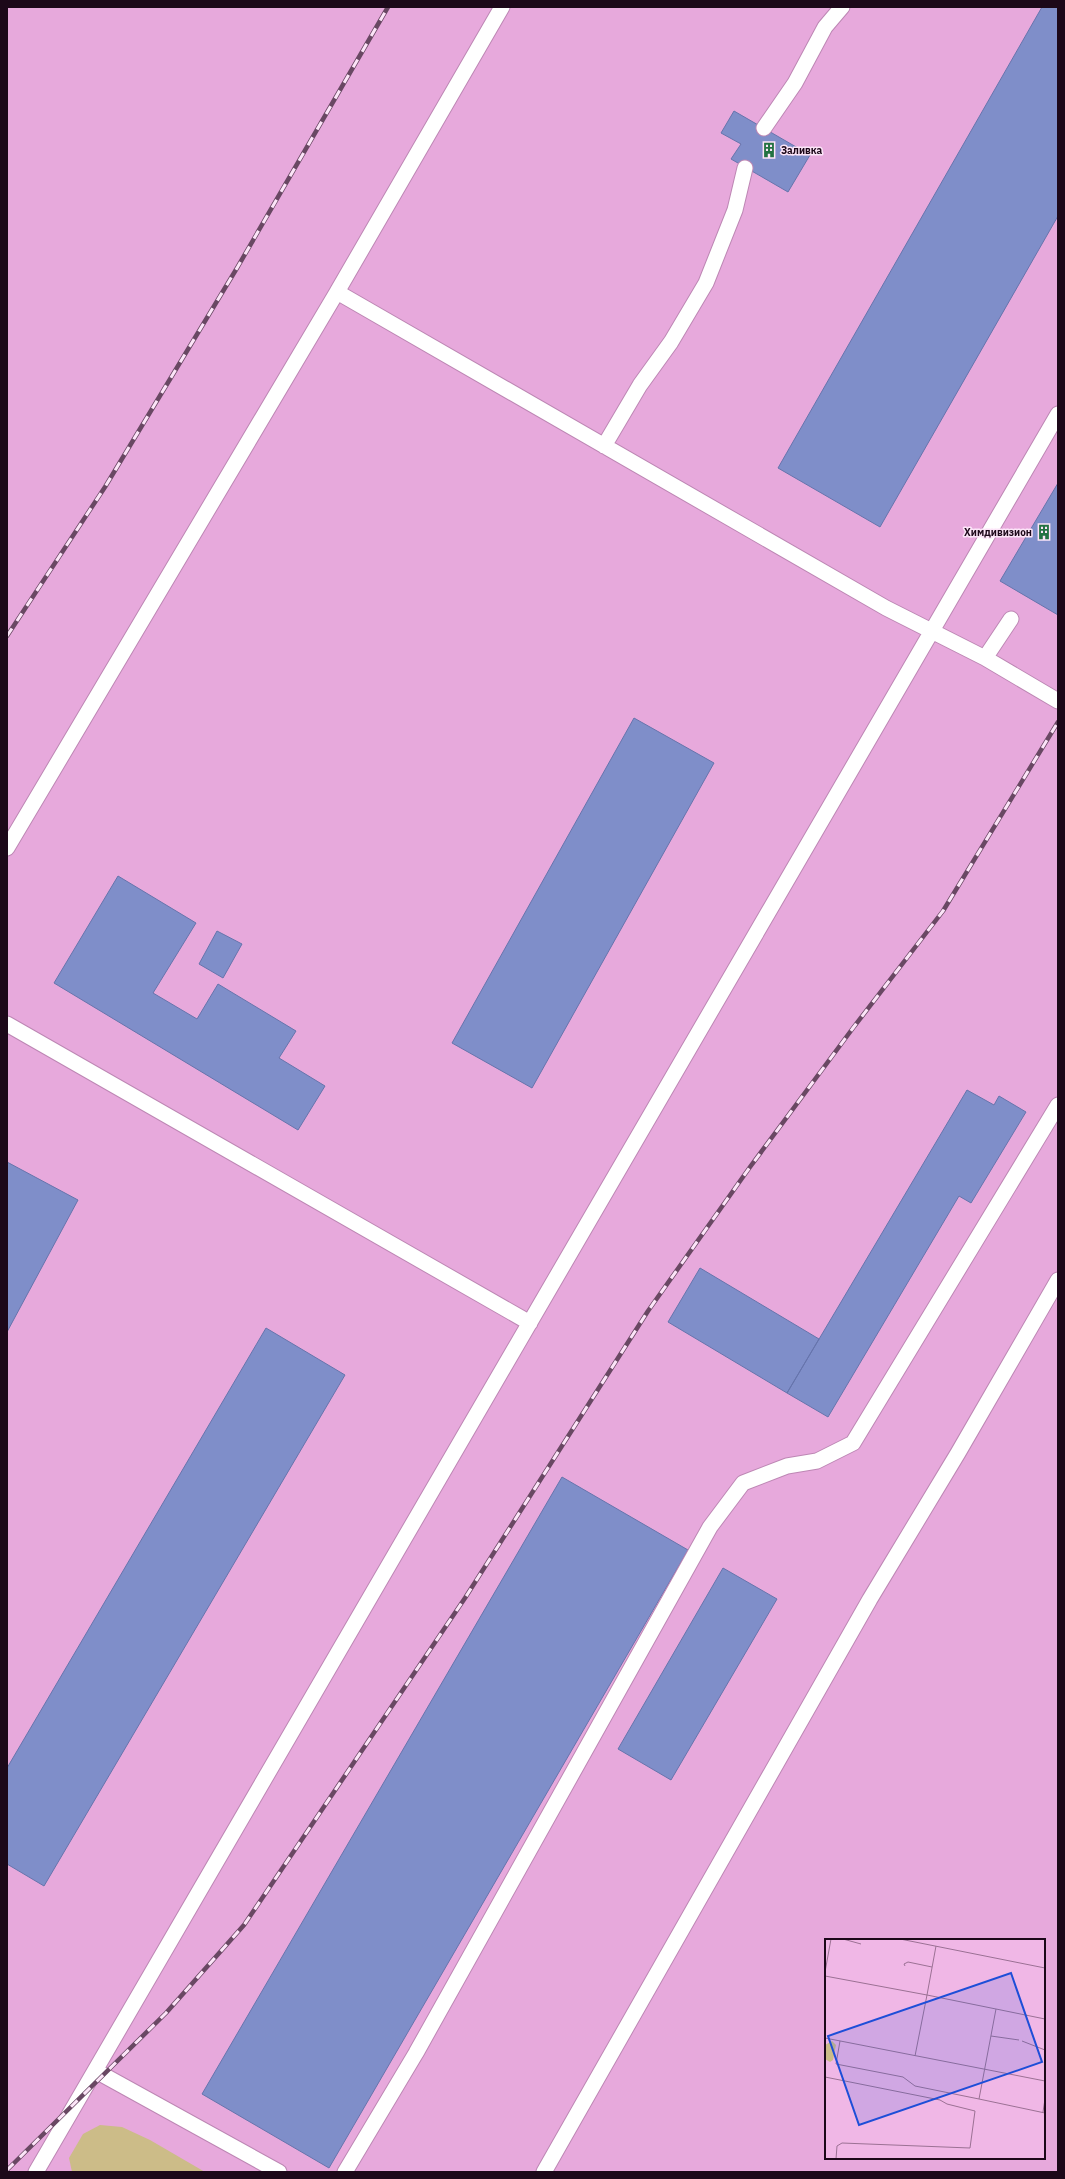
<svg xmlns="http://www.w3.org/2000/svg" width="1065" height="2179" font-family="'IBM Plex Sans',sans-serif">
  <rect width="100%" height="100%" fill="#f0b7e6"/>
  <path fill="#e7a9dc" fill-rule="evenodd" d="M7,7H1058V2172H7ZM826,1940H1044V2158H826Z"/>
  <path fill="#ccbc88" d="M100,2125L122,2127L150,2140L205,2172H72L69,2158L83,2134Z"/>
  <path fill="#7f8ec9" stroke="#6674ac" d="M1042,7H1058V216L880,527L778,468Z
    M734,111L810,155L788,192L731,159L741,144L721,133Z
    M1058,483V615L1000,581Z
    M634,718L714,763L532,1088L452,1043Z
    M118,876L196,923L153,993L197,1019L218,984L296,1031L279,1058L325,1086L298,1130L54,983Z
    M217,931L242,944L223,978L199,964Z
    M967,1090L994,1105L999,1096L1026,1112L971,1203L959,1196L828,1417L787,1393Z
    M7,1162L78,1200L7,1332Z
    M700,1268L819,1339L787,1393L668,1322Z
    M266,1328L345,1375L44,1886L7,1864V1768Z
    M562,1477L688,1550L329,2168L202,2094Z
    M723,1568L777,1599L671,1780L618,1749Z"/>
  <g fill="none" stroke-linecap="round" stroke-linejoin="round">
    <defs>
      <path id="lane" d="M502,7L337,292L886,608L985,658L1058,701
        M764,128L795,83L825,27L842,7
        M604,446L640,385L671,342L706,283L735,210L745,168
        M985,658L1011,619
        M7,848L337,292
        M7,1024L530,1323
        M96,2071L279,2172
        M36,2172L1058,414
        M345,2172L416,2053L710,1527L743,1483L787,1466L817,1461L853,1443L1058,1105
        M544,2172L870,1599L958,1453L1058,1280"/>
    </defs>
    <use href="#lane" stroke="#bd87b4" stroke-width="17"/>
    <use href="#lane" stroke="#fff" stroke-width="15"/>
    <defs>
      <path id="rail" d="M7,636L105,487L237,268L388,7
        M7,2170L166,2013L244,1925L465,1598L648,1311L750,1167L853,1028L943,911L1058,722"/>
    </defs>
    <use href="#rail" stroke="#694863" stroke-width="4.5"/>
    <use href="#rail" stroke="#fce5f8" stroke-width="3" stroke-dasharray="9" stroke-linecap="butt"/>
  </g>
  <defs>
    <symbol id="building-bare" viewBox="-9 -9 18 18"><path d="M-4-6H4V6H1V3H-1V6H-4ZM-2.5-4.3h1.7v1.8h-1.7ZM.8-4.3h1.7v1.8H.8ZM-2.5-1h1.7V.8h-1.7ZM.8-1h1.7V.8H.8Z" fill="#237242" stroke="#fce5f8" stroke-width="2.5" paint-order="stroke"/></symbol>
  </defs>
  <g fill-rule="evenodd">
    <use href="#building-bare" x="758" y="139" width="22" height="22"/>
    <use href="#building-bare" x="1033" y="521" width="22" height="22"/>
  </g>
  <g text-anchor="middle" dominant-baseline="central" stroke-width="3" stroke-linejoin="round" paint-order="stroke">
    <g font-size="10" font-weight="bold" fill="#1c0819" stroke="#fce5f8" text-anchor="start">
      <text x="781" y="150">Заливка</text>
      <text x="1032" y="532" text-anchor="end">Химдивизион</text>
    </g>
  </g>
  <g transform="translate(825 1939)">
    <rect width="220" height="220" fill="#f0b7e6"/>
    <path d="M7,102L11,106L8,121L5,123L0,120V106Z" fill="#ccbc88"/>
    <path fill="none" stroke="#9b7194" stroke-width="1" d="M18,0L36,5M75,0L220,29M80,27L79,25L83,23L107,28M0,33L6,0M0,37L102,56L111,7M166,97L194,101M0,99L220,142M15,102L11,125L78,138L90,147L154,160L171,70L220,80M197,102L220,111M90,117L102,56L171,70M0,138L115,161L122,165L150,172L145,209L17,204L12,207L11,220M154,160L220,174M218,173L220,160"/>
    <path fill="#1d4ed8" fill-opacity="0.15" stroke="#1d4ed8" stroke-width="2" d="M186,34L217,123L34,186L3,97Z"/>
    <rect width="220" height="220" fill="none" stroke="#1c0819" stroke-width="2"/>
  </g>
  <rect width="1065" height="2179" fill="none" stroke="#1c0819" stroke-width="16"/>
</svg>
